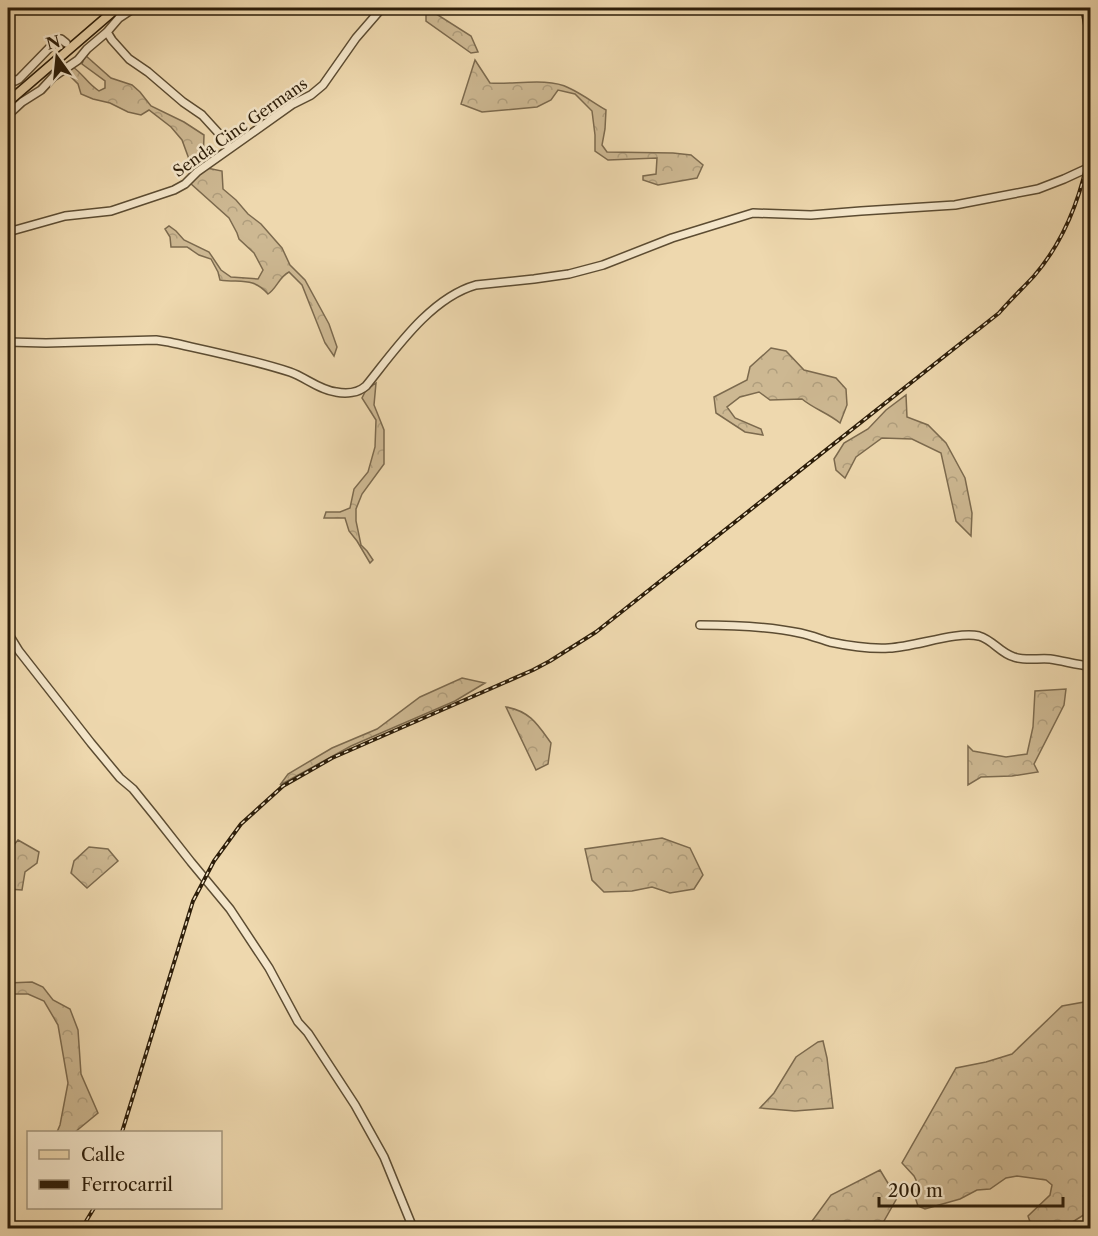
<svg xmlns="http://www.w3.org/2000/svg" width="1098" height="1236" font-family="'Libre Caslon Text',serif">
  <defs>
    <pattern id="forest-crowns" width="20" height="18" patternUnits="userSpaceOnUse" patternTransform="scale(1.5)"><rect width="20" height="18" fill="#cdb892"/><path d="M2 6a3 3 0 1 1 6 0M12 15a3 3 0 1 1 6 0" fill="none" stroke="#b09e7d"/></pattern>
  </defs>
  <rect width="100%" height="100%" fill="#eed8ae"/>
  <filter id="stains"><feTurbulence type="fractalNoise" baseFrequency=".00333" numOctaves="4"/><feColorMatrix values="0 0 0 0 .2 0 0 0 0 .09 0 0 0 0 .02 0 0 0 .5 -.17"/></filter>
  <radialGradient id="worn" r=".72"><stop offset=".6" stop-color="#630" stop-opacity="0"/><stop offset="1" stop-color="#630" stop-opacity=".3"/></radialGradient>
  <path fill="url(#forest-crowns)" stroke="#7c6a4e" stroke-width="1.5" d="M418,8H427L471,36L478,52L471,53L426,21V12Z
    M85,55L111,78L132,85L140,92L151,106L184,122L204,135L203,165L193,170L182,140L171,127L149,110L141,115L128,112L110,103L93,99L81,94L78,84L66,72L73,67C84,75 87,83 99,91L105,88V81L82,64Z
    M475,60L490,83C513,85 548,77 569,88C582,94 594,103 606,110L605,129L602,145L607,152L673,153L691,155L703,165L697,178L658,185L643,180V176L656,174L657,158L608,160L595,151V135L592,111L575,94L558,90L551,100L537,107L482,112L461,104Z
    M207,168L222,171L223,189L236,200L248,214L261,224L282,248L290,265L305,280L329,324L337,347L334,356L325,343L302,285L289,272C279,277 277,288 268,294C253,277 241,283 220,280L218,272L211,259L199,255L187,247H171L170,237L165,229L169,226L176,231L184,240L209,252L221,270L231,277L258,279L263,270L254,253L239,239L237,233L229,218L190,183Z
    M771,348L786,351L804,370L836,378L846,389L847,405L840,423C828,413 814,409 802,399L770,400L759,392L740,397L727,407L735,418L761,429L763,435L745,432L716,413L714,397L747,380L750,367Z
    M376,383L374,405L384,430V464L362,494L356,509V521L361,545L367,551L373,560L370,563L357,541L349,531L345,518H324L326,512H340L350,508L354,489L368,472L375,447L376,420L362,398L366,390Z
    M906,395L907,417L928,425L946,443L965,478L972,513L971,536L956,521L941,453L912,439L882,438L856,457L845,478L836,470L834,459L844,443L868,429L886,410Z
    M462,678L485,683L455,701L351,746L280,785L288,774L332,748L377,729L420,697Z
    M1066,689L1064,705L1034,764L1038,772L1012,776L981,777L968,785V746L973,751L1006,757L1027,754L1033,727L1035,691Z
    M506,707C530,711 538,725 551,743L548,764L536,770Z
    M662,838L690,848L703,875L694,889L670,893L652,887L632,891L604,892L592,880L585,849Z
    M18,840L39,852L37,863L25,872L22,890L8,889V852Z
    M89,847L108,849L118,861L87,888L71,873L74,861Z
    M32,982L43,987L53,1000L70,1009L78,1030L81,1074L98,1113L75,1132H57L60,1125L68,1083L58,1025L44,1001L28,994H8V983Z
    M1090,1001V1211L1063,1228H1039L1030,1222L1028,1216L1050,1195L1052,1185L1046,1180L1017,1176L1006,1178L990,1189L977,1190L960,1199L925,1209L918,1206L915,1197L916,1180L914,1176L902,1163L956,1068L986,1062L1012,1054L1062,1006Z
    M823,1041L827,1058L833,1108L795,1111L760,1108L774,1093L796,1057L818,1042Z
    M880,1170L897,1198L880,1228H807L831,1195Z"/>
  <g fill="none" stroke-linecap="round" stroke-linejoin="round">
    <defs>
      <path id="minor" d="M107,32L112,40L129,59L148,72L183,102L202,115L223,138L229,149
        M8,75L15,81L19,79L57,40L61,39L66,43
        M8,115L22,102L41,90L53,77L78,60L87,49L107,32L119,18L134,8
        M8,232L65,216L111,211L174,190L185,184L197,172L293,104L311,95L323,85L356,38L382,8
        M8,342L46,343L156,340L169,342C209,351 250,359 290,372C305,377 319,390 336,392C346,394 358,393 366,386C395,350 430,298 476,285L534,279L569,274L603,265L672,238L753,213L811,215L861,211L955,205L1038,189L1064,179L1090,167
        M700,625C733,625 767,626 800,633C810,635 820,639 830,642C849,646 870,649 889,648C915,647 956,631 979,636C993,640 1000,653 1014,657C1025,661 1038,658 1050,659C1064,661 1077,665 1090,666
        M8,633L19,651L91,743L120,778L133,789L154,815L191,862L230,909L269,968L298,1022L308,1033L355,1105L384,1157L413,1228"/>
      <path id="major" d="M8,102L117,8"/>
    </defs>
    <use href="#minor" stroke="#5c4c32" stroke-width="10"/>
    <use href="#major" stroke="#2c1d09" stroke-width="11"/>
    <use href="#minor" stroke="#f4e6ca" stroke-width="7"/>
    <use href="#major" stroke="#eed8ae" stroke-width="8"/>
    <defs>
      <path id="rail" d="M1082,8L1090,55
        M122,1132L193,901L214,861L241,824L283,786L332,758L533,670L550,661L596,632L999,313C1010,300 1023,288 1034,276C1065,240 1082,194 1090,148
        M82,1228L94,1208"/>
    </defs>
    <use href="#rail" stroke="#2c1d09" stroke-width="4"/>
    <use href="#rail" stroke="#f4e6ca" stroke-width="1.5" stroke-dasharray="4.5" stroke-linecap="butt"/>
  </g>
  <g text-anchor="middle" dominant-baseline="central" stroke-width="5" stroke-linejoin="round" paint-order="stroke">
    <g font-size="16" fill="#2c1d09" stroke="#f4e6ca">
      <text transform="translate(240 127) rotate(-35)">Senda Cinc Germans</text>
    </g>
  </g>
  <rect width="1098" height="1236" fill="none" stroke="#eed8ae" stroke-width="30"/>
  <rect x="9" y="9" width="1080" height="1218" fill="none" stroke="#2c1d09" stroke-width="3"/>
  <rect x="15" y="15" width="1068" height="1206" fill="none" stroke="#2c1d09" stroke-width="1.5"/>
  <rect x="27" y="1131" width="195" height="78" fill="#f4e6ca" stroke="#a4967d" stroke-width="1.5"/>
  <rect x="39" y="1150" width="30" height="9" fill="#eed8ae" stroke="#a4967d" stroke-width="1.5"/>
  <text x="81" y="1161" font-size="18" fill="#2c1d09">Calle</text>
  <rect x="39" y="1180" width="30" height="9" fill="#2c1d09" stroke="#a4967d" stroke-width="1.5"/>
  <text x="81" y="1191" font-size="18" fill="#2c1d09">Ferrocarril</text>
  <g transform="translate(57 57) rotate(345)" stroke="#f4e6ca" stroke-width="4.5" paint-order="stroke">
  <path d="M0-4.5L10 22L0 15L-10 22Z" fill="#2c1d09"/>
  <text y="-9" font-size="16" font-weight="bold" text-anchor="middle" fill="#2c1d09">N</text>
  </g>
  <path d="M879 1197v9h184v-9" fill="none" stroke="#2c1d09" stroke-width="3"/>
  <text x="888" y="1197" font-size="18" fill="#2c1d09" stroke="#f4e6ca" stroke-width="4.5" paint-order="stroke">200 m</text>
  <rect width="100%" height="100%" filter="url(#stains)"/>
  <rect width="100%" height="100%" fill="url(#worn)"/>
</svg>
